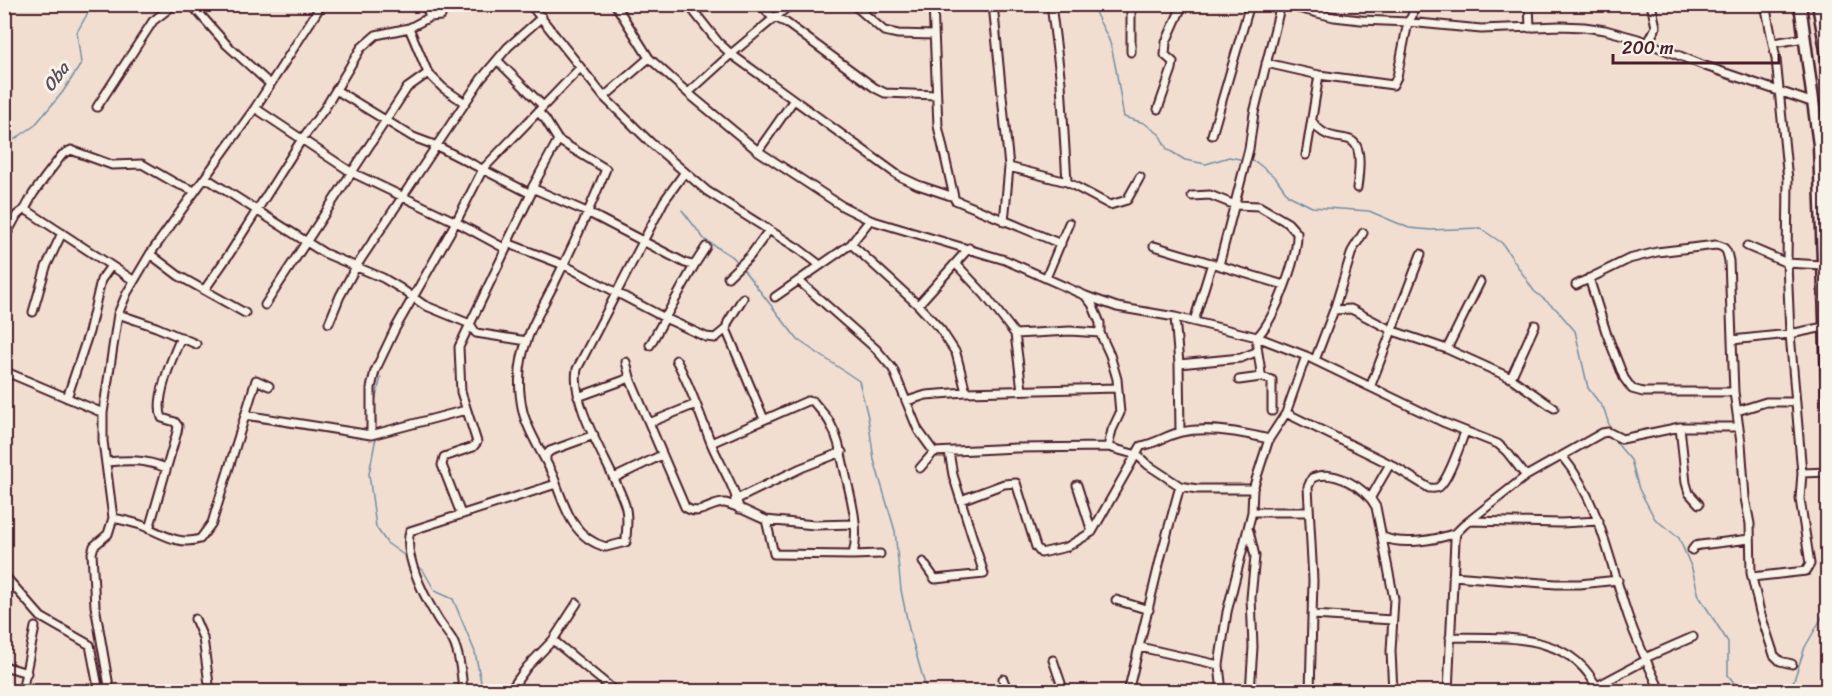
<svg xmlns="http://www.w3.org/2000/svg" width="1832" height="696" font-family="Sriracha,sans-serif">
  <rect width="100%" height="100%" fill="#f1ded1"/>
  <filter id="ink" filterUnits="userSpaceOnUse"><feTurbulence type="fractalNoise" baseFrequency=".0167" numOctaves="2"/><feDisplacementMap in="SourceGraphic" scale="12" xChannelSelector="R" yChannelSelector="G"/><feConvolveMatrix kernelMatrix="1 2 1 2 8 2 1 2 1" color-interpolation-filters="sRGB"/></filter>
  <g filter="url(#ink)">
    <g fill="none" stroke-linecap="round" stroke-linejoin="round">
      <path stroke="#738da2" stroke-width="1.5" d="M1093,4C1095,18 1106,30 1110,43C1117,67 1119,92 1124,117L1144,123L1159,134L1167,149L1185,160L1206,164L1229,157L1245,160
        M4,148L9,143L34,126L62,93L81,64L77,32L93,4
        M1250,161L1256,162L1276,178L1288,195L1312,207L1369,211L1409,228L1431,230L1480,228L1502,243L1534,291L1557,310L1575,331L1588,388L1604,409L1611,431
        M682,210L705,240L733,257L739,264
        M742,268L798,340L859,381L868,417L874,460L895,531L901,590L909,629L927,692
        M376,429L375,401L381,377
        M376,437L369,474L376,527L387,543L408,558
        M1613,439L1631,460L1639,489L1655,519L1679,538L1692,569L1699,596L1728,642V675L1741,692
        M416,565L423,570L435,591L453,599L475,652L483,692
        M1785,692L1794,680L1805,647L1828,607"/>
      <defs>
        <path id="minor" d="M191,4L227,45L270,84
          M425,4L430,17
          M530,4L604,97L651,143L707,191L799,249L820,265
          M615,4L649,58L688,93L758,151L842,206L870,220L1005,260L1086,296L1117,307L1175,317L1257,337L1306,356L1286,413L1269,439L1253,489H1197L1180,486L1162,552L1128,692
          M688,4L718,42L731,54L899,176L918,185L954,197L955,200L1061,244
          M760,4L770,15L785,22L875,88L885,93L936,95
          M853,4L884,31L898,34L934,35
          M933,4L938,126L954,197
          M993,4L1009,167L1004,222
          M1051,4L1061,83L1067,182
          M1131,4V52
          M1281,4L1334,17L1361,20L1408,22L1481,29L1560,26L1584,27L1605,30L1638,39L1705,66L1814,103
          M1529,4L1530,28
          M409,28L428,73L443,88L465,103
          M1648,43L1656,27L1651,4
          M1773,43L1805,38
          M497,60L542,105
          M1266,63L1319,75L1393,85L1397,77L1408,22L1412,16L1414,4
          M336,90L413,137L437,146L531,194
          M688,93L731,54L791,4
          M604,97L649,58
          M97,107L153,21L175,4
          M255,108L351,172L456,222L506,249
          M1158,109L1172,69L1173,62L1165,55L1166,42L1183,4
          M538,112L545,119L558,140L606,169C591,206 575,242 557,278C545,303 528,329 522,357C518,375 519,394 523,412C529,435 545,456 554,478C565,508 573,538 606,547L626,542C626,530 629,517 625,505C613,467 570,408 577,369L664,201L685,172
          M1312,121C1336,157 1368,111 1357,188
          M1212,135L1250,4
          M758,151L793,101
          M1306,155L1319,75
          M1009,167L1067,182L1110,205L1127,200L1140,177
          M206,178L324,253L383,278L400,288L424,305L470,324L476,333L527,341
          M532,188L589,213L685,263L692,265L695,264L706,247
          M1192,196L1210,195L1235,205L1259,206L1288,223L1297,233C1298,258 1275,319 1257,337C1256,351 1261,363 1261,377L1272,380V411
          M25,209L133,280
          M4,239L17,215L25,209L33,194L46,176L62,155L71,150L112,165L142,164L175,183L195,191
          M507,243L564,265L665,318L706,337L715,338L726,329
          M851,244L918,305L941,330L956,353L966,392
          M1154,246L1284,285
          M1747,246L1787,263L1822,265
          M150,254L179,276L245,313
          M956,264L985,295L1015,334L1022,390
          M1219,265L1249,149L1254,113L1281,4
          M728,277L750,256L769,230
          M1046,278L1069,223
          M1589,278L1606,332L1624,378L1632,389L1643,392H1734
          M799,281L876,349L893,369L918,430L934,452L1016,448L1108,447L1137,455L1148,465L1180,486
          M1576,285L1629,259L1657,252L1716,245C1727,247 1727,252 1729,261L1734,392L1741,443L1745,498L1750,524L1751,573L1760,612L1774,655L1780,661L1792,664
          M205,289L230,253L302,139L325,108L361,48L376,35L409,28L430,17L441,16
          M775,297L851,244L870,220
          M743,298L728,322L726,329L764,419
          M1087,298L1092,304L1100,323V333L1110,355L1117,379L1120,413L1112,430L1108,447
          M265,305L407,88L428,73
          M918,305L969,248
          M1334,310L1351,309L1393,331L1447,349L1511,378L1554,408
          M33,312L46,267L62,233
          M118,314L156,327L196,344
          M1175,317L1179,364L1180,432
          M1194,321L1212,263
          M329,323L340,296L357,265L481,79L508,47L542,17
          M1015,334L1070,331L1100,333
          M1732,340L1790,334L1824,327
          M650,345L695,264
          M1447,349L1480,282
          M1306,356L1445,423L1498,444L1507,452L1526,476
          M676,360C691,387 700,415 711,443C720,465 735,486 739,509
          M1315,360L1334,310L1352,251L1363,233
          M626,362L631,381L685,507C700,518 710,502 725,503C736,505 755,516 766,520L774,554L853,555C860,527 851,499 845,472C841,455 839,439 830,423C826,415 818,408 813,401H807L711,443
          M1179,364L1241,358L1256,352
          M4,371L103,413
          M1511,378L1535,325
          M1239,380L1261,377
          M1371,385L1421,254
          M578,397L630,378
          M67,398L89,332L101,280L111,266
          M907,401L926,395L966,392L1117,388
          M1737,411L1766,402H1795
          M1286,413L1390,464L1429,488C1433,488 1436,489 1439,487C1449,479 1460,444 1465,432
          M245,415L371,435L466,410
          M649,423L696,404
          M1680,427L1686,483L1689,493L1699,504
          M371,435V388L375,371L395,329L456,222L483,169L580,68
          M1562,456C1600,502 1609,561 1628,616C1637,642 1649,667 1661,692
          M546,459V455L550,451L594,435
          M106,462C128,460 145,459 166,468
          M920,468L934,452
          M1802,473L1828,472
          M614,478L662,455
          M1077,485L1092,532
          M1371,497L1390,464
          M735,500L801,468L842,452
          M961,500L1004,484L1016,483L1036,547L1041,553L1067,547L1092,532L1141,446C1155,444 1167,435 1181,432C1209,426 1241,432 1269,439
          M1252,512H1309
          M461,514L442,465L444,457L473,447L477,442L461,392L459,347L506,249L507,243L531,194L532,188L558,140
          M113,518C123,520 132,522 141,525C161,533 178,546 200,539L212,523L256,380L269,386
          M766,520L814,525L855,524
          M1471,521L1561,523L1599,521
          M149,529L177,432L178,426L175,422L162,418C154,399 173,356 181,337
          M1249,531L1255,556L1251,598L1253,647L1250,692
          M1383,537C1402,546 1436,540 1456,533
          M1692,550L1695,546L1700,545L1750,539
          M853,555L880,554
          M923,562L935,579L984,574L953,475L949,452
          M4,575L41,617L90,645L99,692
          M1453,576L1556,584H1580L1618,580
          M1752,577L1806,571L1810,564L1800,499L1802,473L1790,334L1787,263L1788,180L1776,59L1765,4
          M1116,600L1149,610
          M1313,615L1392,620
          M195,619L203,638L210,692
          M1450,637C1504,638 1573,631 1599,692
          M553,640L616,692
          M1140,647L1219,665
          M1645,658L1693,637
          M1053,660L1064,692
          M4,666L27,673
          M1003,679L1008,692
          M1597,686L1646,660
          M22,692L35,627
          M110,692L95,606L92,553L94,546L108,534L113,518L103,441V413L118,314L127,293L150,254L255,108L322,4
          M463,692C462,676 460,655 453,641C448,632 440,624 435,614C423,594 403,554 410,531L556,484
          M509,692L527,667L553,640L577,603
          M1222,692L1219,665L1222,645L1227,612L1252,512L1253,489
          M1310,692L1313,580L1308,487L1312,478C1334,468 1366,488 1376,507L1394,599L1391,651L1393,692
          M1448,692L1455,540L1456,533L1464,525L1526,476L1602,433L1608,432L1622,439L1680,427H1738
          M1715,692L1720,689"/>
        <path id="highway" d="M1800,4L1819,145L1828,406
          M1818,4L1828,62"/>
      </defs>
      <use href="#minor" stroke="#4a1f2b" stroke-width="11"/>
      <use href="#highway" stroke="#4a1f2b" stroke-width="15"/>
      <use href="#minor" stroke="#f7f3e8" stroke-width="7"/>
      <use href="#highway" stroke="#f7f3e8" stroke-width="10"/>
    </g>
  </g>
  <g text-anchor="middle" dominant-baseline="central" stroke-width="6" stroke-linejoin="round" paint-order="stroke">
    <g font-size="18" font-style="italic" fill="#5b4d5c" stroke="#f7f3e8">
      <text transform="translate(56 77) rotate(-53)">Oba</text>
    </g>
  </g>
  <rect width="1832" height="696" fill="none" stroke="#f7f3e8" stroke-width="24"/>
  <rect x="12" y="12" width="1808" height="672" fill="none" stroke="#4a1f2b" stroke-width="2" filter="url(#ink)"/>
  <path d="M1613 54v9h166v-9" fill="none" stroke="#4a1f2b" stroke-width="3"/>
  <text x="1622" y="54" font-size="18" fill="#4a1f2b" stroke="#f7f3e8" stroke-width="4.5" paint-order="stroke">200 m</text>
</svg>
